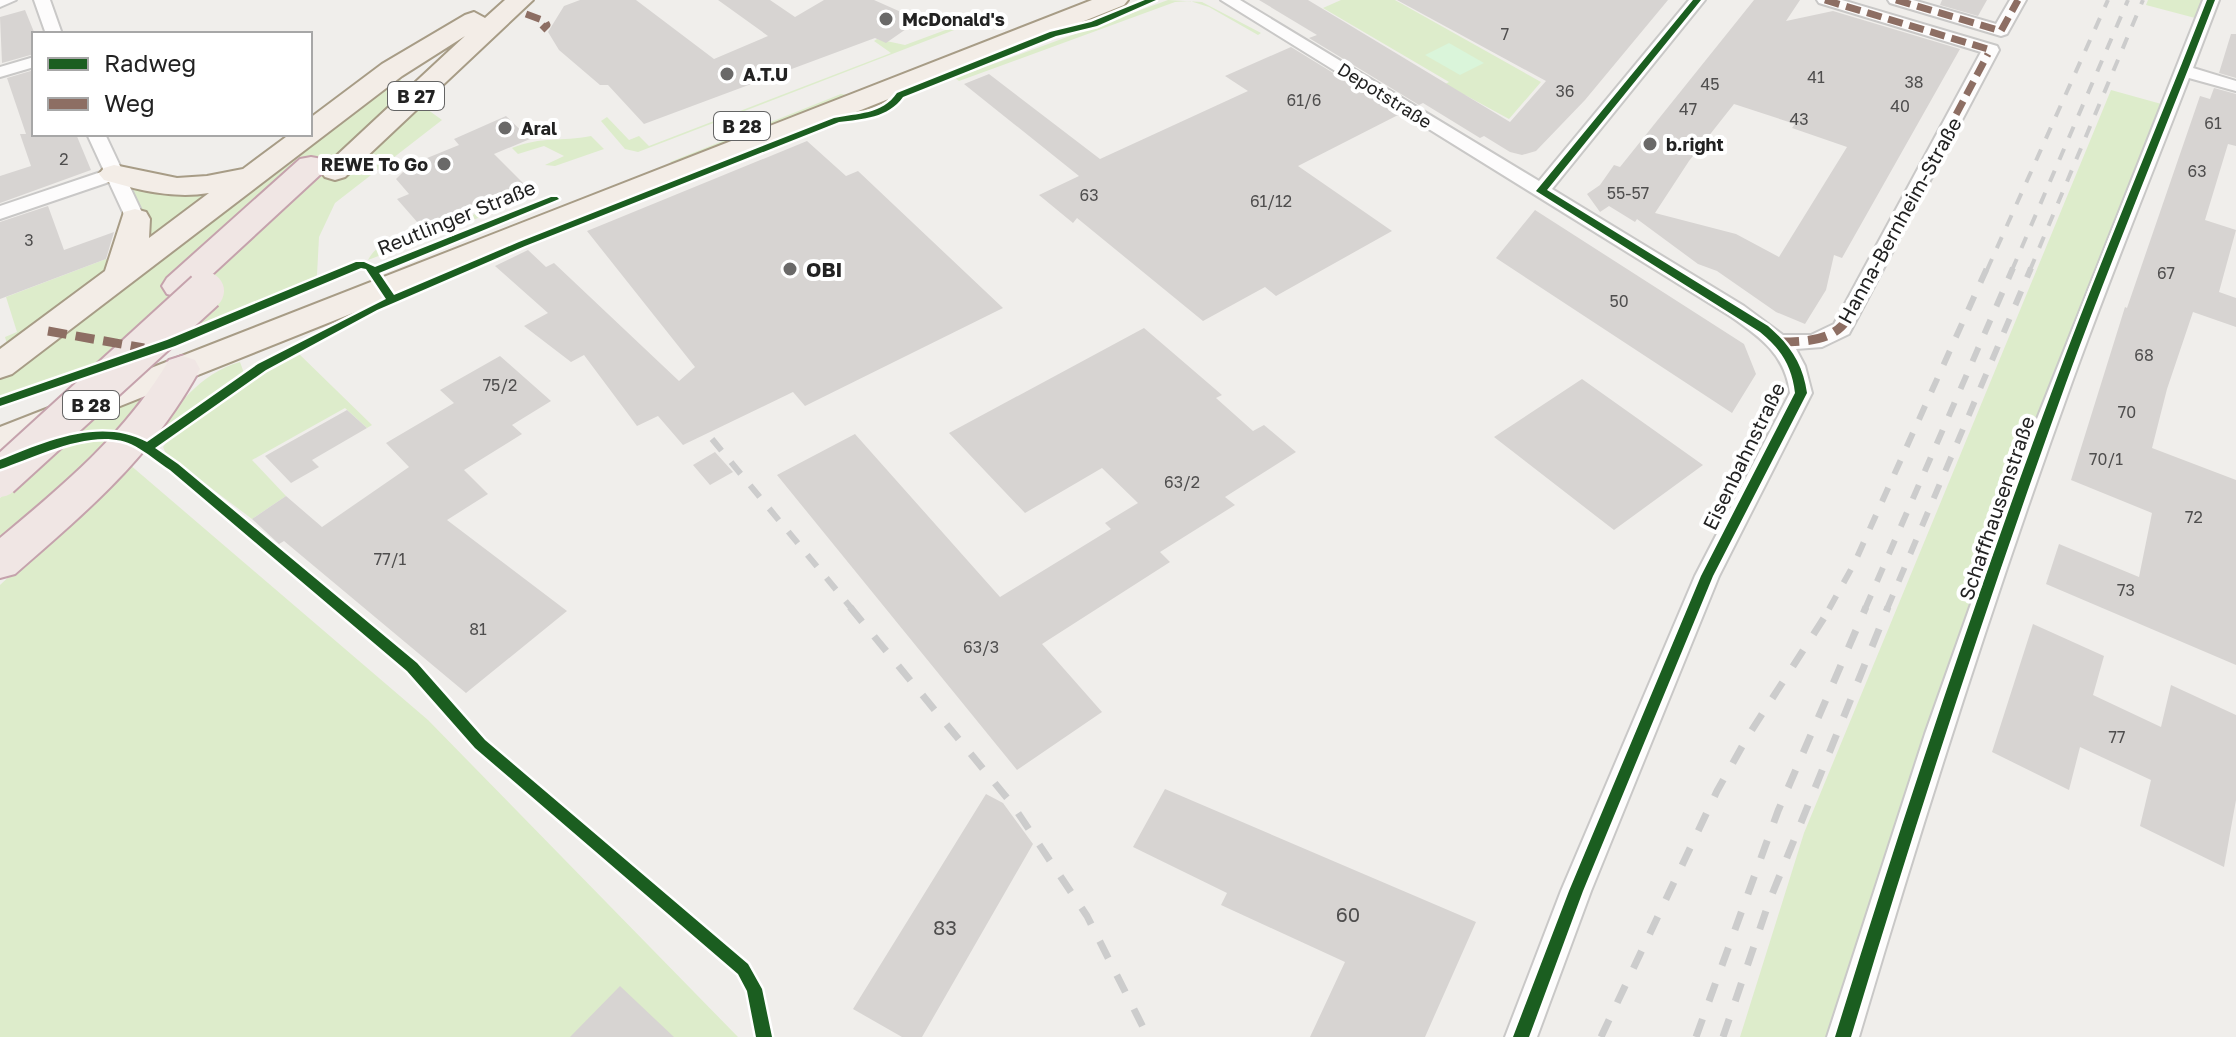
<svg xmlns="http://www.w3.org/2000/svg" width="2236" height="1037" font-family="'Golos Text',sans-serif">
  <rect width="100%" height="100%" fill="#f0eeeb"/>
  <path fill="#ddeccb" d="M1168,0L1202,2L1261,33L1258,35L1209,7L1190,1L1175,2L959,81L955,78Z
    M1341,0H1395L1541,82L1509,119L1465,95L1436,110L1418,99L1449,82L1323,8Z
    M2148,0H2211L2129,202L1843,1037H1740L1804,833L2111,90L2165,105L2199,19L2146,5Z
    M959,25L962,27L638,152L625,149L601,121L607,117L629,140L639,136L649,146L891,53L874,41L877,39L905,45Z
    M392,70L424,107L442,120L335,203L319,237L317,275L310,284L171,343L0,402V366L118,279L135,234L114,174L216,184L310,134Z
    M841,94L847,95L675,164L670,162Z
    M591,136L604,149L555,166L545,165L564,156L544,146L518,154L512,148C542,136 561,142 591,136Z
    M527,194L533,197L368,260C375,246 393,235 408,240Z
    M114,256L105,272L8,347L5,337L17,332L6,297Z
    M296,351L372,425L367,428L345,408L252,460L286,496L252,519L166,454L163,447L170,437L227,395Z
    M240,362L245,376L149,440C176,409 199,373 240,362Z
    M143,396L148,400L145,409L0,548V498L88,417Z
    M129,464L428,720L738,1037H0V585Z"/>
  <path fill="#daf5da" d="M1449,43L1484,63L1460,75L1425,55Z"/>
  <path fill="#d7d4d2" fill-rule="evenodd" d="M580,0H636L714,59L768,36L718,0H770L795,17L824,0H874L919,20L886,43L875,38L644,124L608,85H600L559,50L548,32L564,6Z
    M1259,0H1308L1510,122L1546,81L1397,0H1668L1585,100L1536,151L1522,155L1510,152L1484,136L1480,138L1423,103L1419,105L1309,38L1317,35Z
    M1754,0H1800L1786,21L1833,11L1960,49L1842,258L1834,255L1826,290L1805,324L1776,312L1717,271L1698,264L1637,219L1635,222L1609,206L1600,212L1587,194L1600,185L1614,165L1620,167ZM1734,104L1795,124L1792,128L1847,147L1779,257L1736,234L1655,213L1689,161Z
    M1942,0H1987L1978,16L1940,5Z
    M25,10L34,32V54L2,63L0,17Z
    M2231,34H2236V78L2219,73Z
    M1291,47L1400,114L1298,166L1392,231L1276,296L1265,287L1203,321L1077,218L1073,223L1039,195L1079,176L964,84L989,74L1100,159L1248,91L1225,76Z
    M34,70V134H76L91,170L0,203V176L31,166L20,134H26L7,78Z
    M2214,88L2236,94V146L2228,144L2205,220L2236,230L2219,292L2236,298V327L2193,312L2167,389L2152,448L2236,480V665L2046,584L2059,544L2139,577L2152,513L2071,480L2125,307L2127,308L2200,96L2210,99Z
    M506,116L530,139L494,154L526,186L425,231L397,199L409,194L396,179L410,165L459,145L454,139Z
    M807,141L846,176L858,171L1003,308L805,406L793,392L683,445L658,416L637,426L584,355L571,362L524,326L548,313L495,266L528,250L546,267L554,263L679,381L695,367L587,231Z
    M48,206L64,250L114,232L106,259L0,299V222Z
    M1535,210L1744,344L1756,374L1732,413L1496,258Z
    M1144,328L1222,395L1216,398L1253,431L1264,425L1296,452L1225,497L1235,505L1160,552L1170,562L1042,644L1102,712L1017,770L777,475L855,434L1000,597L1111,529L1105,523L1138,503L1102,468L1025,513L949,433Z
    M500,356L551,401L512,425L522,434L464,470L488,494L447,520L567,611L466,693L284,541L279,544L252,519L286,496L322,527L409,467L386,443L454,403L440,390Z
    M1582,379L1703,465L1614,530L1494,437Z
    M347,410L367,428L312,460L319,467L291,483L265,456Z
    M715,452L733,472L710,485L693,465Z
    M2033,624L2104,656L2093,695L2161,727L2171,685L2236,715V800L2224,867L2140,826L2151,780L2080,747L2069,790L1992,752Z
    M1165,789L1476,922L1425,1037H1310L1345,962L1221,905L1227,893L1133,847Z
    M986,794L1003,803L1033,844L922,1037H902L853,1009Z
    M620,986L674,1037H570Z"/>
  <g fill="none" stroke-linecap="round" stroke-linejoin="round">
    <defs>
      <path id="minor" d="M0,0H16L0,7Z
        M34,0H50L62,34H46Z
        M1221,0H1240L1539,181L1689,0H1705L1552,189L1744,306L1783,335H1811L1834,324L1981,52L1819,3L1817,0H1842L1997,46L1999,50L1849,334L1822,347L1796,349L1805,366L1812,393L1719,576L1591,891L1537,1037H1505L1561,891L1695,576L1790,393C1785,354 1760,337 1730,316Z
        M1888,0H1913L1996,24L2010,0H2026L2007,34L2001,36L1890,3Z
        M2203,0H2219L2193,68L2236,81V91L2189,78C2150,179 2109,280 2072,382C1994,598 1924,817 1859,1037H1827L1925,734L2031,434Z
        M34,57V67L0,77V67Z
        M87,134H105L145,219L142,223H128L109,182L0,219V206L104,171Z"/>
      <path id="primary" d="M505,0H533L345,177L335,180L325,177L320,171L465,36L402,76L12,374L0,378V349L105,271L124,212L135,209L146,212L150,219L149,238L209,193C173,199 139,190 104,180L99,174L104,168L114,165L177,178L207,176L243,169L290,134H310V118L382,64L465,15L474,12L485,18Z
        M1092,0H1128L1124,5L0,454V427Z"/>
      <path id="trunk" d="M311,157L322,159L326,166L322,173L191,294L179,297L167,294L162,286L167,278L300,159Z
        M182,356L195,360L200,369C151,458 90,508 15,574L0,578V538C65,484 126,433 169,360Z"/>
    </defs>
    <use href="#minor" stroke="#c9c8c7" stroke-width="4"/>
    <use href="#primary" stroke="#a79c86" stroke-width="4"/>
    <use href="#trunk" stroke="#c5a2ac" stroke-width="4"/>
    <use href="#minor" fill="#fdfcfc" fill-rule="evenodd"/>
    <use href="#primary" fill="#f3ede7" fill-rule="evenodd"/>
    <use href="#trunk" fill="#f0e6e4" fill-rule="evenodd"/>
    <path stroke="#ccc" stroke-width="4" stroke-dasharray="12 12" stroke-linecap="butt" d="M1987,270L2108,0
      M2012,270L2128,0
      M2030,270L2143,0"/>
    <path stroke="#ccc" stroke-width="6" stroke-dasharray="15 15" stroke-linecap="butt" d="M712,439L852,609
      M1829,609L1854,564L1987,268
      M1865,609L2013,268
      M1887,609L2031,268"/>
    <path stroke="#ccc" stroke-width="7" stroke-dasharray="19 19" stroke-linecap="butt" d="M850,607L1012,804L1087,916L1148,1037
      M1601,1037L1717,791L1748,736L1831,607
      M1696,1037L1778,811L1866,607
      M1723,1037L1769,902L1888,607"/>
    <defs>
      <path id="trunk-bridge" d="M0,478L205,291"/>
    </defs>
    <use href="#trunk-bridge" stroke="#c5a2ac" stroke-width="42" stroke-linecap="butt"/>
    <use href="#trunk-bridge" stroke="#f0e6e4" stroke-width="38"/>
    <path stroke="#8d6e63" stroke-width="7" stroke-dasharray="15 7" stroke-linecap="butt" d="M1825,0L1991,50
      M1896,0L2001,31L2018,0
      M526,14L545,21L547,25L542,30
      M1874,270L1988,54"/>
    <path stroke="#8d6e63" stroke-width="9" stroke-dasharray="19 9" stroke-linecap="butt" d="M48,331L144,348
      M1780,342C1849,342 1845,323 1875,268"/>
    <defs>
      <path id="cycleway" d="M1145,0H1156L1097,26L1056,36L903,97C888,118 863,119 839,122L525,246L377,310L266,370L155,448L178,464L417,663L485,740L748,964L762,989L772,1037H756L747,991L738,974L475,748L407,671L170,470C158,462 146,452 135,446C96,425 37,457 0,469V460C45,442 100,417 147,442L258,364L386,299L366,269L361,268L175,346L0,406V398L167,340L356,262H364L375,267L551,197H557L559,199L379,273L394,295L519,242L834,118C857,113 882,115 897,93L1050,32L1091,22Z
        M1693,0H1701L1547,190L1768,326C1790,345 1803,364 1807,393L1713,576L1583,891L1529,1037H1513L1569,891L1701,576L1795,393C1792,366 1781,349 1760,332L1536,191Z
        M2207,0H2215C2166,128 2113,254 2066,383C1988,599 1917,817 1851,1037H1835C1903,817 1975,598 2055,383C2103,254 2157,128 2207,0Z"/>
    </defs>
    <use href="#cycleway" stroke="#fff" stroke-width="5"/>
    <use href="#cycleway" fill="#1b5e20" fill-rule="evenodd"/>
  </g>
  <g fill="#6a6968" stroke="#fff" stroke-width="3">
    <circle cx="886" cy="19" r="8"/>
    <circle cx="727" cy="74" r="8"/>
    <circle cx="505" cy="128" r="8"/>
    <circle cx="1650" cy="144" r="8"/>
    <circle cx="444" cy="164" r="8"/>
    <circle cx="790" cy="269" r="8"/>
  </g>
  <g text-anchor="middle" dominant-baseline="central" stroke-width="8" stroke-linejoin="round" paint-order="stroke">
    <g font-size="16" fill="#4f4e4e">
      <text x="1505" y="34">7</text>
      <text x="1816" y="77">41</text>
      <text x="1914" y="82">38</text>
      <text x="1710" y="84">45</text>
      <text x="1565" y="91">36</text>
      <text x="1304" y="100">61/6</text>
      <text x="1900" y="106">40</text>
      <text x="1688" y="109">47</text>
      <text x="1799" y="119">43</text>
      <text x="2213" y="123">61</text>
      <text x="64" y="159">2</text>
      <text x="2197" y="171">63</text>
      <text x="1628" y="193">55-57</text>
      <text x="1089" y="195">63</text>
      <text x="1271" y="201">61/12</text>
      <text x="29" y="240">3</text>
      <text x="2166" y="273">67</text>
      <text x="1619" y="301">50</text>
      <text x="2144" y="355">68</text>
      <text x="500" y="385">75/2</text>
      <text x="2127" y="412">70</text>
      <text x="2106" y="459">70/1</text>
      <text x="1182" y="482">63/2</text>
      <text x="2194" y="517">72</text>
      <text x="390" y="559">77/1</text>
      <text x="2126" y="590">73</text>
      <text x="478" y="629">81</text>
      <text x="981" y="647">63/3</text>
      <text x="2117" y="737">77</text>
    </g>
    <g font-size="18" font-weight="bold" fill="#222" stroke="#fff" text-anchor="start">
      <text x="902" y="19">McDonald's</text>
      <text x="743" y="74">A.T.U</text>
      <text x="521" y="128">Aral</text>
      <text x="1666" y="144">b.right</text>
      <text x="428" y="164" text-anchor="end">REWE To Go</text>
    </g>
    <g font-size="18" fill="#222" stroke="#fff">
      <text transform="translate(1385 95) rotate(32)">Depotstraße</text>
    </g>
    <g fill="#fff" stroke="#646464" stroke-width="2">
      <rect x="388" y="82" width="56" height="28" rx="6"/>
      <rect x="714" y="112" width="56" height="28" rx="6"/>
      <rect x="63" y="391" width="56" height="28" rx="6"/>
    </g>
    <g font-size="18" font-weight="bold" fill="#222">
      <text x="416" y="96">B 27</text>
      <text x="742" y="126">B 28</text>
      <text x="91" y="405">B 28</text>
    </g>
    <g font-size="20" fill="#222" stroke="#fff">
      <text transform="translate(456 217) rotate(-22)">Reutlinger Straße</text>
      <text transform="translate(1899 220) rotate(-61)">Hanna-Bernheim-Straße</text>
      <text transform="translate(1743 456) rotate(-64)">Eisenbahnstraße</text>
      <text transform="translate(1996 508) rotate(-71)">Schaffhausenstraße</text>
    </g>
    <g font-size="20" font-weight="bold" fill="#222" stroke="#fff" text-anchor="start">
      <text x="806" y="269">OBI</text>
    </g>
    <g font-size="20" fill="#4f4e4e">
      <text x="1348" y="914">60</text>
      <text x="945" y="927">83</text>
    </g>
  </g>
  <rect x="32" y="32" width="280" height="104" fill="#ffffff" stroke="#a7a7a7" stroke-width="2"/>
  <rect x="48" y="58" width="40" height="12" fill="#1b5e20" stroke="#a7a7a7" stroke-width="2"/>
  <text x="104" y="72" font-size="24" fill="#222222">Radweg</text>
  <rect x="48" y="98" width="40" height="12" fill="#8d6e63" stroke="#a7a7a7" stroke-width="2"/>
  <text x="104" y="112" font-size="24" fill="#222222">Weg</text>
</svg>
